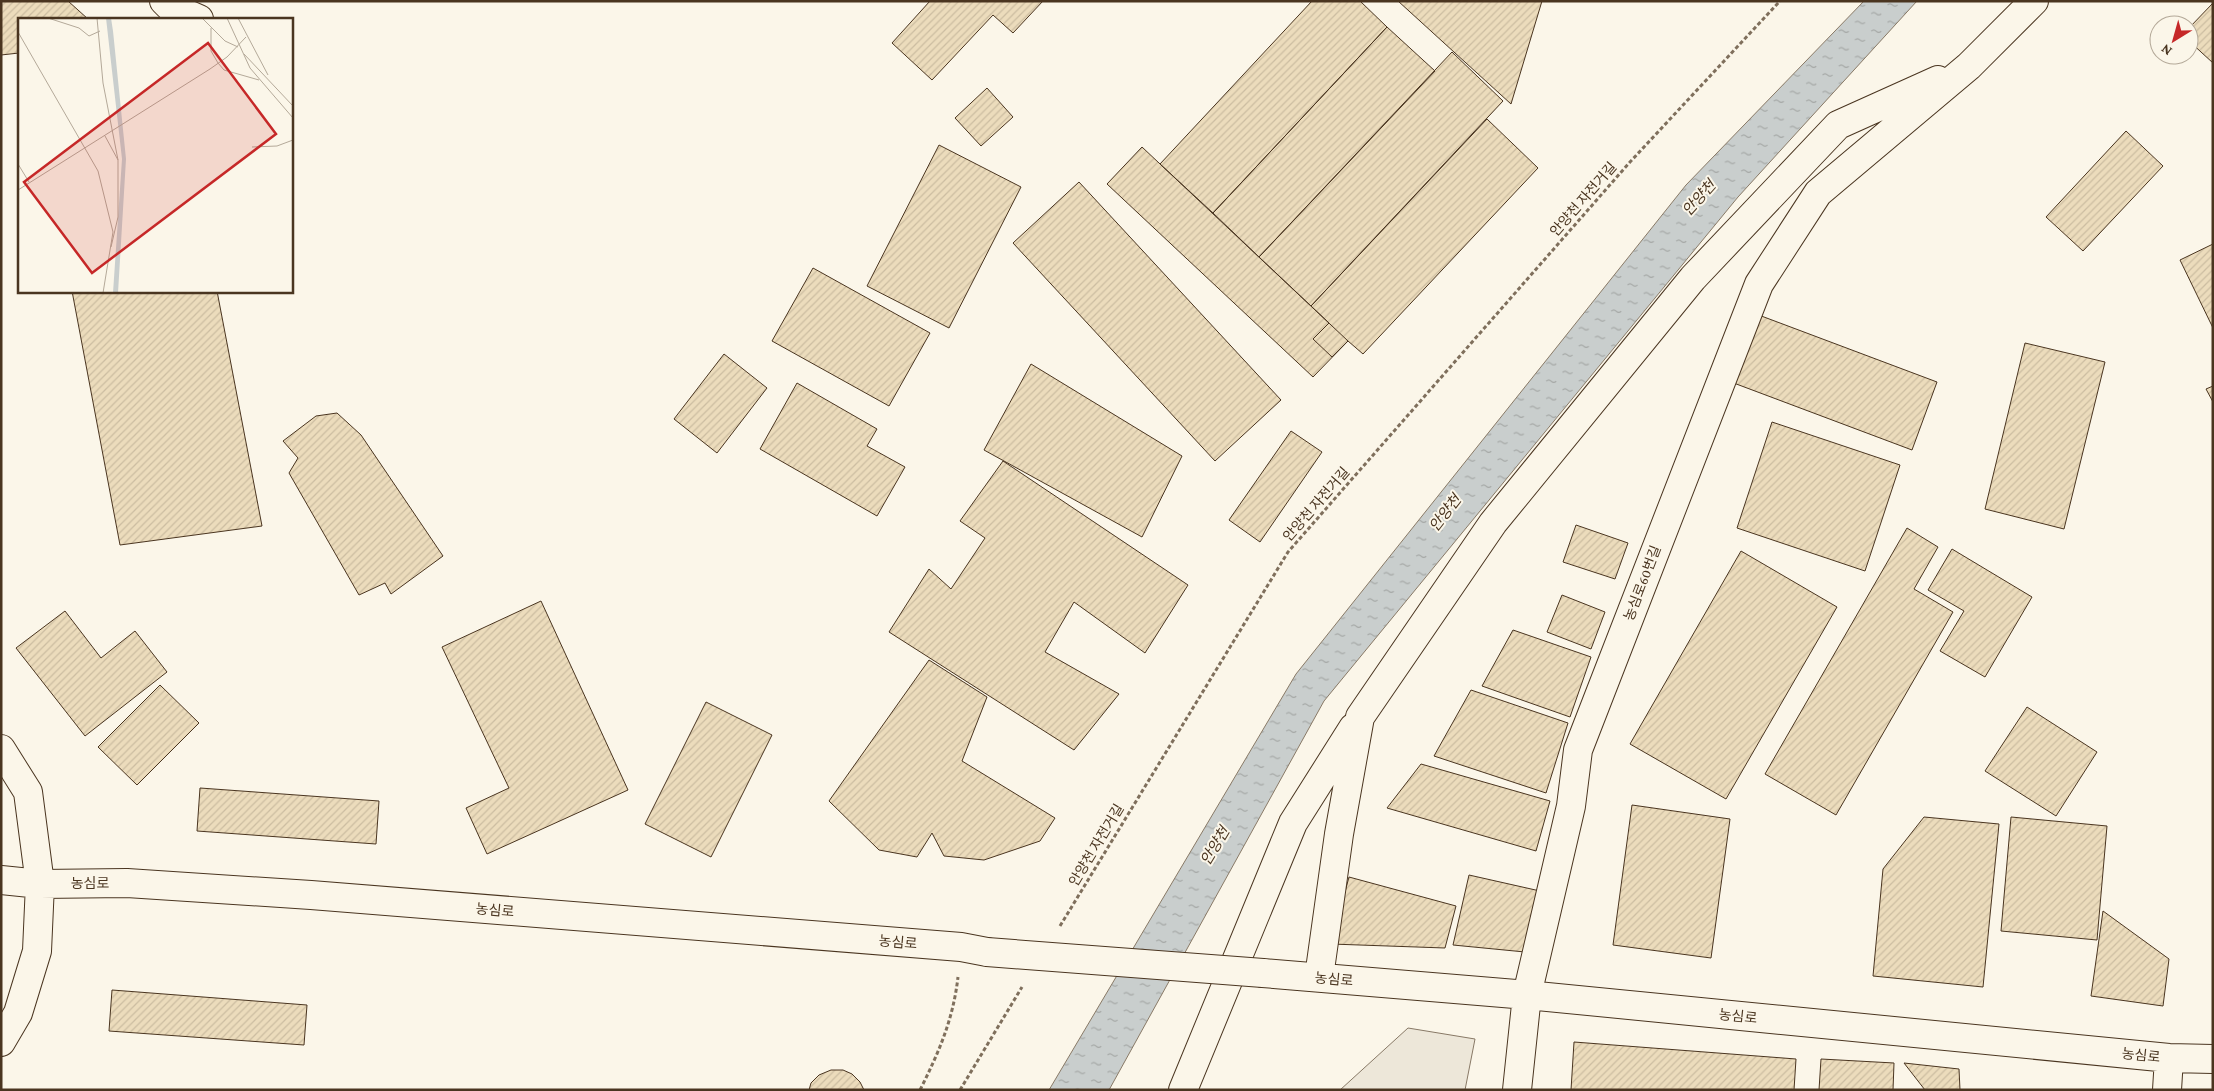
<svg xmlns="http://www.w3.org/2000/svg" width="2214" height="1091" font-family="'Crimson Pro','Noto Sans KR',serif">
  <defs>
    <pattern id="water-ripples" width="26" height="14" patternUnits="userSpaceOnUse" patternTransform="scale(1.25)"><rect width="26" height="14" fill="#c9cecd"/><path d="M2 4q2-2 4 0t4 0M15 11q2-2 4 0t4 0" fill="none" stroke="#a5a8a6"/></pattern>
    <pattern id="building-hatch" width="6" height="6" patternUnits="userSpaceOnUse" patternTransform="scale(1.25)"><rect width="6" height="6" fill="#ecdcbc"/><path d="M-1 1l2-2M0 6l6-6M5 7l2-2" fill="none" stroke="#ccbda1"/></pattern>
  </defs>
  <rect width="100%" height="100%" fill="#fbf6e9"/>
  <path fill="#ede7d9" stroke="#887966" d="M1408,1028L1475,1039L1465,1090H1340Z"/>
  <path fill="url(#water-ripples)" stroke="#887966" d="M1864,1H1917L1738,197L1324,701L1109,1090H1049L1296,674L1686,185Z"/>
  <path fill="url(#building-hatch)" stroke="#4a3520" d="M1,1H68L88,19H19V53L1,55Z
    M930,1H1043L1013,33L993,15L932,80L892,43Z
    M1312,1H1360L1387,27L1213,213L1160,164Z
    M1398,1H1542L1511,104Z
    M2213,3V63L2189,41V28Z
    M1387,27L1435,71L1259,257L1213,213Z
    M1452,52L1503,101L1311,306L1259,257Z
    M987,88L1013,117L981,146L955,118Z
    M1487,119L1538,168L1363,354L1348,341L1332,357L1313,339L1329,323L1311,306Z
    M2126,131L2163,166L2083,251L2046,217Z
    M939,145L1021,187L949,328L867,286Z
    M1142,147L1348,341L1313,377L1107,184Z
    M1079,182L1281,400L1215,461L1013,243Z
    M2213,244V328L2180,260Z
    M813,268L930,333L889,406L772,341Z
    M72,291H217L262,526L120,545Z
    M1756,314L1937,382L1912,450L1731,382Z
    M2025,343L2105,362L2064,529L1985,509Z
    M724,354L767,388L717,453L674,419Z
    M1031,364L1182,456L1142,537L984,450Z
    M797,383L877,429L867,446L905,467L877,516L760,449Z
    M2213,386V402L2206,389Z
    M337,413L361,435L443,556L391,594L385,583L359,595L289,473L298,458L283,441L316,416Z
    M1772,422L1900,465L1865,571L1737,528Z
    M1291,431L1322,452L1260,542L1229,520Z
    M1003,461L1188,585L1145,653L1074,602L1045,652L1119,694L1074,750L889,632L929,569L951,589L985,538L960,521Z
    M1576,525L1628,543L1615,579L1563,562Z
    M1907,528L1938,547L1914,589L1953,612L1836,815L1765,774Z
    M1952,549L2032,597L1985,677L1940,651L1964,611L1928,590Z
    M1741,551L1837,607L1726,799L1630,744Z
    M1562,595L1605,612L1591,649L1547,632Z
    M541,601L628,790L487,854L466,808L509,788L442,647Z
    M65,611L101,658L135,631L167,672L85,736L16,648Z
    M1513,630L1591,657L1570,717L1482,686Z
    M929,660L987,697L962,761L1055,818L1040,841L984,860L944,856L932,833L917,857L879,850L829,801Z
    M160,685L199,723L137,785L98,747Z
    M1471,690L1568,723L1546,793L1434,756Z
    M706,702L772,735L711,857L645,824Z
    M2027,707L2097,752L2056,816L1985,771Z
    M1421,764L1550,801L1536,851L1387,808Z
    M200,788L379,801L376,844L197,831Z
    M1632,805L1730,819L1711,958L1613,945Z
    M1924,817L1999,824L1983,987L1873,976L1883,869Z
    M2011,817L2107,826L2097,940L2001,931Z
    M1469,875L1540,891L1525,952L1453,945Z
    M1349,877L1456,906L1445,948L1331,944Z
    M2103,911L2169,959L2163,1006L2091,996Z
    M112,990L307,1005L304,1045L109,1031Z
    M1574,1042L1796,1059L1794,1090H1571Z
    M1821,1059L1894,1063L1893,1090H1819Z
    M1904,1063L1959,1069L1960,1090H1925Z
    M831,1070H843L852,1074L860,1082L864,1090H809L811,1083L819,1075Z"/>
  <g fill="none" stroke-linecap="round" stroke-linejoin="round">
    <defs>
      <path id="minor" d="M164,1L169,6L199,19
        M1,749L28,792L40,884L37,951L18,1013L1,1042
        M1,880L40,884L127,883L311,895L961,947L987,952
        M1263,973L1527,995L2169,1058L2213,1059
        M1319,977L1339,834L1360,717L1493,523L1693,278L1838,125L1938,80
        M1183,1090L1293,823L1353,728
        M1517,1090L1527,995L1571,806L1578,750L1759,284L1818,193L1969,66L2034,1
        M2167,1090L2169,1058"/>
    </defs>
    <use href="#minor" stroke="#4a3520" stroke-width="30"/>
    <path stroke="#7f6f5c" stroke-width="3" stroke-dasharray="4 2.5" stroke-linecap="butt" d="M1060,926L1288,552L1630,162L1780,1
      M920,1090C939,1052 953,1020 958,977
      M960,1090L1022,987"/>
    <use href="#minor" stroke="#fbf6e9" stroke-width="28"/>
    <defs>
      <path id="minor-bridge" d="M987,952L1263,973"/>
    </defs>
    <use href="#minor-bridge" stroke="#4a3520" stroke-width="30" stroke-linecap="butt"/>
    <use href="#minor-bridge" stroke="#fbf6e9" stroke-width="28"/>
  </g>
  <g text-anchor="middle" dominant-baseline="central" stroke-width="4" stroke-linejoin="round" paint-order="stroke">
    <g font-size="14" fill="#4a3520" stroke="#fbf6e9">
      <text transform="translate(1583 199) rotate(-49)">안양천 자전거길</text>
      <text transform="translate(1316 504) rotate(-49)">안양천 자전거길</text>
      <text transform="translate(1642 583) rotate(-69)">농심로60번길</text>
      <text transform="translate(1096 845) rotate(-59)">안양천 자전거길</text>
      <text x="90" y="883">농심로</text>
      <text transform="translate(495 910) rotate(5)">농심로</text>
      <text transform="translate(898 942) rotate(5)">농심로</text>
      <text transform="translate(1334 979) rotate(5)">농심로</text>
      <text transform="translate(1738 1016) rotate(6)">농심로</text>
      <text transform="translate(2141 1055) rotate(6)">농심로</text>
    </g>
    <g font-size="15" font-style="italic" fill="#4a3520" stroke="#fbf6e9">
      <text transform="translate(1699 198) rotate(-48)">안양천</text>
      <text transform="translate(1445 513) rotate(-52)">안양천</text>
      <text transform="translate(1215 846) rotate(-59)">안양천</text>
    </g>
  </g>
  <g transform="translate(18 18)">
    <rect width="275" height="275" fill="#fbf6e9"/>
    <path d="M88,0H93L95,13L108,141L100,275H95L104,141Z" fill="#c9cecd"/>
    <path fill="none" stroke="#b4a999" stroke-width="1" d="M30,0L61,10L71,18L82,13M79,0L85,65L100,142M184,0L207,23L220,29M209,0L232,50L275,100M220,0L250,57M193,10V33L200,45L206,52L241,62M0,14L80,153L95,214L85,275M226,36L275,88M87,118L100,142V199L93,229M234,129L259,128L275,122M0,146L11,164M0,172L192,51L209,39L228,19"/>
    <path fill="#c62828" fill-opacity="0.15" stroke="#c62828" stroke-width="2.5" d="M190,25L258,116L74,255L6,164Z"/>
    <rect width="275" height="275" fill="none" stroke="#4a3520" stroke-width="2.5"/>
  </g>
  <rect width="2214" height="1091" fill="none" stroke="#4a3520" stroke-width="5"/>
  <g transform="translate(2174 40) rotate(217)"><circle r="24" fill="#fbf6e9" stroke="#b4a999"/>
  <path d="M0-4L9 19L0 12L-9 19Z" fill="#c62828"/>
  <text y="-8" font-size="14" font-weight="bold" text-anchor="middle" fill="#4a3520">N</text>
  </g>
</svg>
